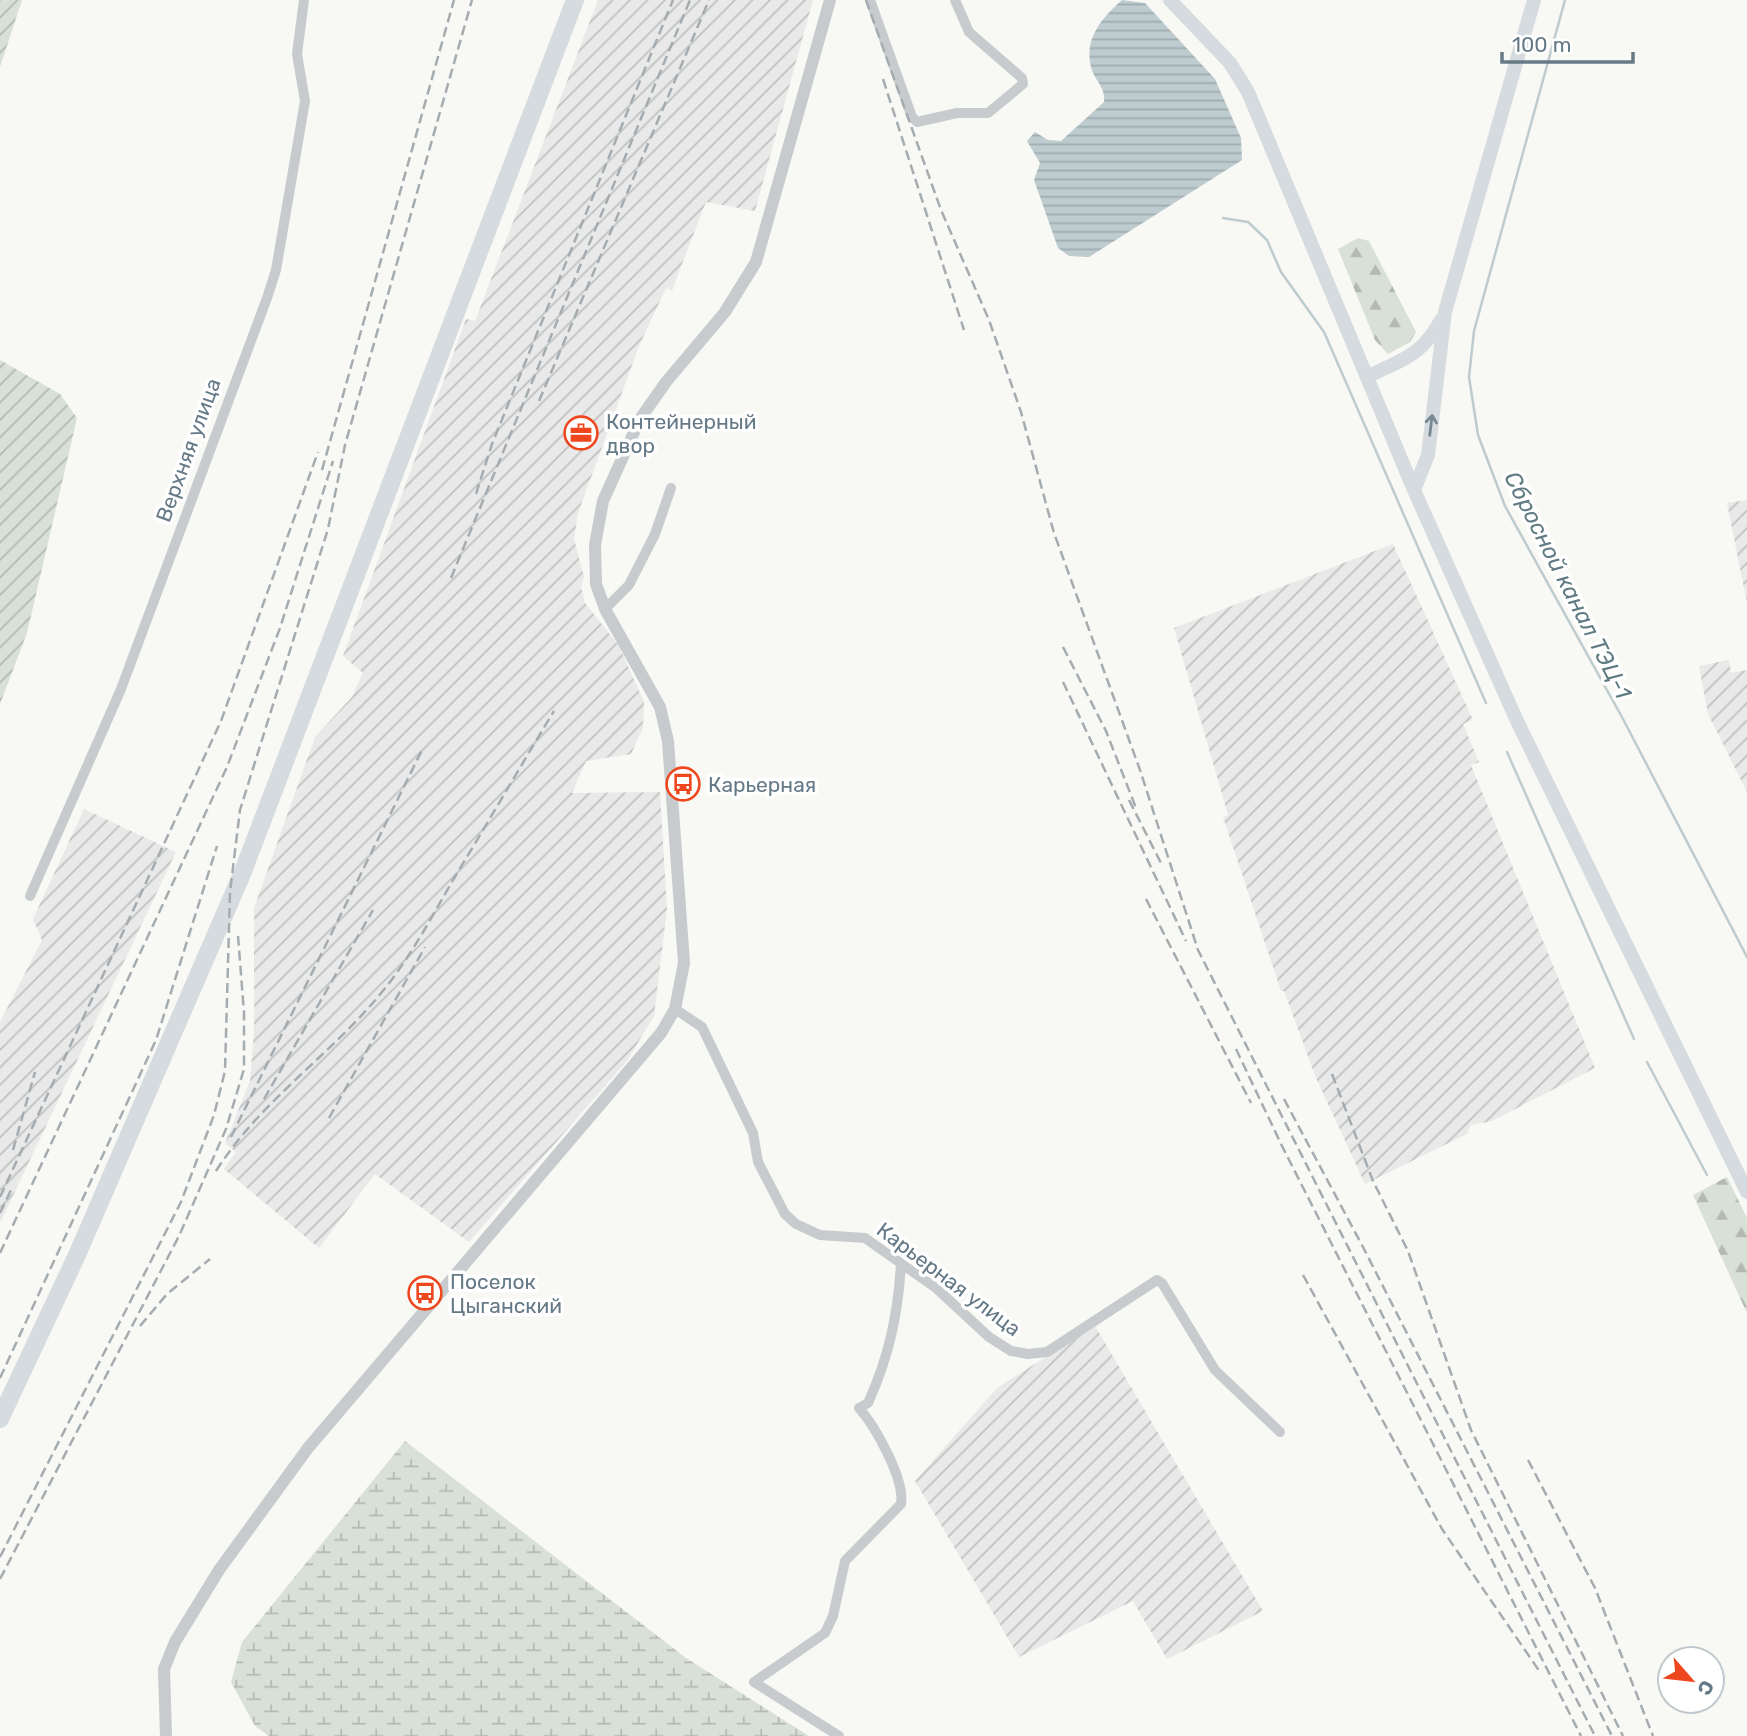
<svg xmlns="http://www.w3.org/2000/svg" width="1747" height="1736" font-family="Rubik,sans-serif">
  <defs>
    <pattern id="industrial-furrows" width="10" height="10" patternUnits="userSpaceOnUse" patternTransform="scale(1.75)"><rect width="10" height="10" fill="#e8e9e8"/><path d="M-1 1l2-2M0 10L10 0M9 11l2-2" fill="none" stroke="#c0c2c2"/></pattern>
    <pattern id="forest-firs" width="22" height="20" patternUnits="userSpaceOnUse" patternTransform="scale(1.75)"><rect width="22" height="20" fill="#d9e0d5"/><path d="M5 1l3.5 6h-7zM16 11l3.5 6h-7z" fill="#b4bab2"/></pattern>
    <pattern id="wetland-marsh" width="20" height="14" patternUnits="userSpaceOnUse" patternTransform="scale(1.75)"><rect width="20" height="14" fill="#d9e0d5"/><path d="M1 5h8M5 5V1M11 12h8M15 12V8" fill="none" stroke="#b4bab2"/></pattern>
    <pattern id="garden-furrows" width="10" height="10" patternUnits="userSpaceOnUse" patternTransform="scale(1.75)"><rect width="10" height="10" fill="#d9e0d5"/><path d="M-1 1l2-2M0 10L10 0M9 11l2-2" fill="none" stroke="#b4bab2"/></pattern>
    <pattern id="water-rules" width="6" height="5" patternUnits="userSpaceOnUse" patternTransform="scale(1.75)"><rect width="6" height="5" fill="#becbcf"/><path d="M0 2.5h6" fill="none" stroke="#9eaaae"/></pattern>
  </defs>
  <rect width="100%" height="100%" fill="#f8f8f4"/>
  <path fill="url(#industrial-furrows)" d="M598,0H813L755,211L706,202L672,290L666,288L639,346L578,513L574,539L584,577L581,587L585,603L619,646L644,702L643,728L631,754L586,761L572,793L660,792L667,909L654,1016L627,1061L469,1242L375,1174L319,1248L224,1169L236,1152L225,1143L250,1081L254,1031V908L315,737L352,697L363,673L343,656L466,319L475,321Z
    M1747,500V603L1727,503Z
    M1393,544L1473,720L1463,724L1479,762L1471,765L1473,770L1595,1068L1492,1121L1471,1125L1467,1134L1365,1184L1316,1078L1284,991H1281L1223,817L1228,815L1174,628Z
    M1729,660L1731,673L1747,670V792L1708,714L1699,666Z
    M84,809L176,852L0,1223V1022L42,940L33,919Z
    M1095,1326L1263,1611L1167,1659L1133,1601L1019,1657L915,1481L997,1388Z"/>
  <path fill="url(#forest-firs)" d="M1358,238L1369,241L1416,332L1410,342L1388,354L1375,340L1338,249Z
    M1727,1177L1747,1218V1313L1693,1195Z"/>
  <path fill="url(#wetland-marsh)" d="M405,1441L686,1658L809,1736H269L255,1726L231,1682L242,1642Z"/>
  <path fill="url(#garden-furrows)" d="M0,0H22L0,67Z
    M0,360L60,394L77,418L27,633L0,704Z"/>
  <path fill="url(#water-rules)" d="M1122,0L1145,3L1215,79L1241,138L1242,160L1089,257L1069,256L1058,248L1034,180L1040,163L1027,141L1035,132L1048,140L1061,141L1104,102C1106,87 1094,80 1091,67C1084,38 1102,18 1122,0Z"/>
  <g fill="none" stroke-linecap="round" stroke-linejoin="round">
    <path stroke="#becbcf" stroke-width="2.5" d="M1565,0L1474,331L1469,377L1478,435L1505,506L1623,719L1747,957
      M1223,218L1248,222L1267,240L1281,272L1324,332L1486,703
      M1507,752L1634,1039
      M1647,1062L1707,1175"/>
    <path stroke="#c7cbce" stroke-width="10" d="M870,0L912,117L917,122L957,113H988L1023,84L1022,78L969,32L955,0
      M605,609L629,585L655,534L671,488
      M30,896L121,689L267,298L276,270L305,101L297,54L304,0
      M675,1009L702,1027L753,1133L758,1162L785,1214L796,1224L820,1235L865,1238L936,1288L989,1337L1011,1351L1028,1354L1047,1352L1157,1280L1162,1283L1215,1370L1280,1432
      M839,1736L754,1682L825,1633L833,1616L845,1561L901,1504C905,1479 875,1426 859,1408L868,1403C889,1357 898,1314 901,1264"/>
    <path stroke="#c7cbce" stroke-width="12" d="M166,1736L164,1669L175,1642L219,1570L308,1448L661,1033L675,1009L684,963L668,741L660,707L605,609L596,584L595,545L603,501L640,419L666,382L725,312L756,262L830,0"/>
    <path stroke="#d6dbdf" stroke-width="14" d="M1170,0L1230,63L1248,92L1414,490L1517,721L1747,1192
      M1367,377C1402,359 1421,357 1441,320
      M1414,490L1428,455L1445,312L1534,0"/>
    <path stroke="#d6dbdf" stroke-width="18" d="M0,1419L77,1255L242,874L575,0"/>
    <path stroke="#a5acb1" stroke-width="2.5" stroke-dasharray="10 5" stroke-linecap="butt" d="M866,0L941,210L989,320L1021,412L1054,533L1140,770L1198,950L1595,1736
      M883,79L964,330
      M539,401L709,0
      M322,470L454,0
      M476,494L492,444L673,0
      M451,578L690,0
      M1063,647L1106,731L1136,808
      M1063,682L1186,941
      M1129,800L1162,865
      M1146,899L1251,1103
      M1236,1049L1282,1146L1581,1736
      M1332,1074L1373,1181L1408,1251L1471,1430L1623,1736
      M264,1099L373,910
      M1284,1099L1363,1247L1612,1736
      M329,1118L425,947
      M231,1137L422,750
      M13,1150L35,1072
      M216,1171C262,1099 329,1057 382,992C410,958 431,918 453,880C487,824 520,767 554,711
      M0,1197L221,721L318,452
      M0,1213L11,1190
      M0,1253L227,767L280,628L333,461
      M1303,1275L1442,1529L1540,1672
      M140,1326L167,1294L210,1259
      M0,1378L156,1040L217,846
      M1528,1460L1595,1588L1653,1736
      M0,1557L181,1202L214,1115L225,1071L230,892L240,810L328,529L345,445L472,0
      M0,1579L179,1236L226,1129L244,1069V1013L238,936"/>
  </g>
  <defs><path id="oneway-shaft" d="M-6 0H5M1.5-3L5.5 0L1.5 3" fill="none" stroke-width="1.6" stroke-linecap="round" stroke-linejoin="round" transform="scale(1.75)"/></defs>
  <use stroke="#768894" href="#oneway-shaft" transform="translate(1431 425) rotate(-83)"/>
  <defs>
    <symbol id="office-ring" viewBox="-11 -11 22 22"><circle r="9.5" fill="#fff" stroke="#ee471d" stroke-width="1.5"/><path d="M-6-3h4V-5.5h4V-3h4V5H-6ZM-1-4.5V-3h2v-1.5ZM-6 0V1H6V0Z" fill="#ee471d"/></symbol>
    <symbol id="bus-ring" viewBox="-11 -11 22 22"><circle r="9.5" fill="#fff" stroke="#ee471d" stroke-width="1.5"/><path d="M-5-6H5V4H4V6H2V4H-2V6H-4V4H-5ZM-3.5-4V0h7V-4ZM-3.5 1.2v1.5H-2V1.2ZM2 1.2v1.5H3.5V1.2Z" fill="#ee471d"/></symbol>
  </defs>
  <g fill-rule="evenodd">
    <use href="#office-ring" x="562" y="414" width="38" height="38"/>
    <use href="#bus-ring" x="664" y="765" width="38" height="38"/>
    <use href="#bus-ring" x="406" y="1274" width="38" height="38"/>
  </g>
  <g text-anchor="middle" dominant-baseline="central" stroke-width="7" stroke-linejoin="round" paint-order="stroke">
    <g font-size="21" fill="#657987" stroke="#fff" text-anchor="start">
      <text x="606" y="421">Контейнерный<tspan x="606" dy="24">двор</tspan></text>
      <text x="708" y="784">Карьерная</text>
      <text x="450" y="1281">Поселок<tspan x="450" dy="24">Цыганский</tspan></text>
    </g>
    <g font-size="21" fill="#657987" stroke="#fff">
      <text transform="translate(188 450) rotate(-70)">Верхняя улица</text>
      <text transform="translate(949 1279) rotate(37)">Карьерная улица</text>
    </g>
    <g font-size="23" font-style="italic" fill="#607b83" stroke="#fff">
      <text transform="translate(1568 585) rotate(63)">Сбросной канал ТЭЦ-1</text>
    </g>
  </g>
  <g transform="translate(1691 1680) rotate(118)"><circle r="33" fill="#ffffff" stroke="#c1c9cf" stroke-width="2"/>
  <path d="M0-5L12 26L0 18L-12 26Z" fill="#ee471d"/>
  <text y="-10" font-size="19" font-weight="bold" text-anchor="middle" fill="#657987">С</text>
  </g>
  <path d="M1502 52v10h131v-10" fill="none" stroke="#657987" stroke-width="3.5"/>
  <text x="1512" y="52" font-size="21" fill="#657987" stroke="#ffffff" stroke-width="5" paint-order="stroke">100 m</text>
</svg>
